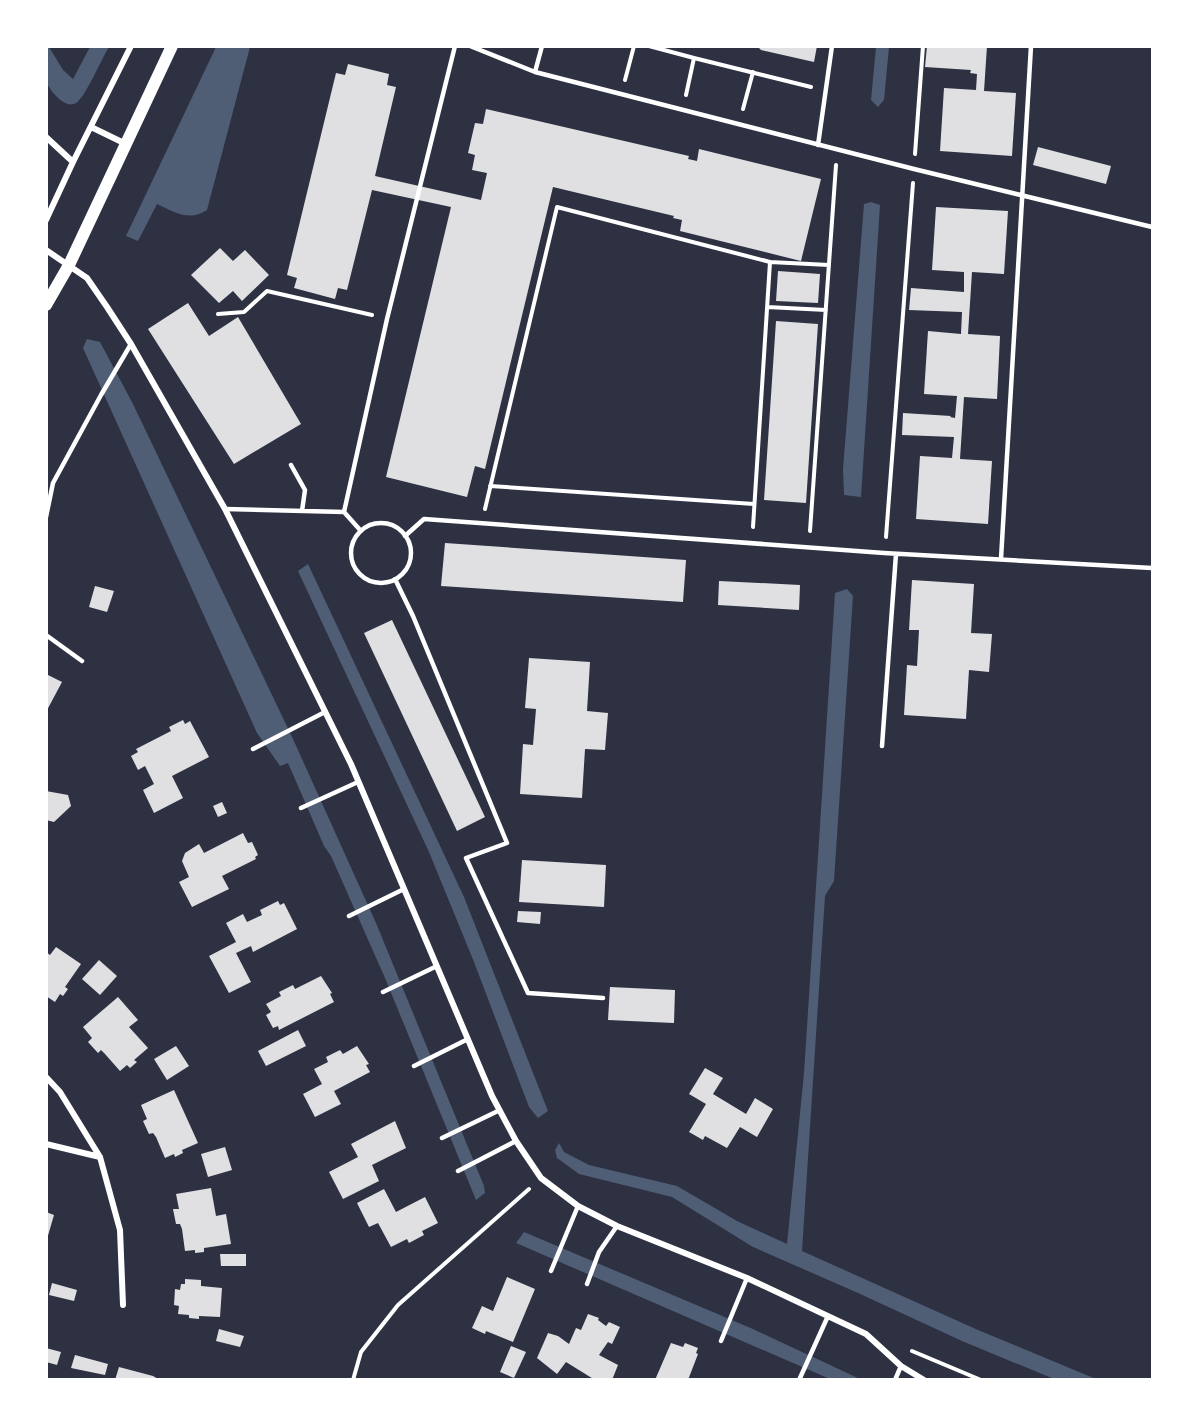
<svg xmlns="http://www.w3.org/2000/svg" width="1199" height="1426" font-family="Karla,sans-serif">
  <rect width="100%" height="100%" fill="#2d3142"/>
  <path fill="#4f5d75" d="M46,47H49L63,70L73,79L90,47H109C102,58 85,98 76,103C65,110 48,89 46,80C45,69 46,57 46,47Z
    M216,47H250L207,210C189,222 174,212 157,204L138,241L126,236Z
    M876,47H889L884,100L878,107L871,100Z
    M871,202L880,205L861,497L844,495L843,469L864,204Z
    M87,339L100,342L133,404L293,739L376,923L484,1186L485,1193L476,1200L385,978L331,856L324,846L288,763L280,766L257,733L83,348Z
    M308,564L464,897L548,1111L538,1118L529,1107L474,962L429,852L298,571Z
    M847,589L853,596L834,881L825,896L802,1251L978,1330L1096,1379H1054L962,1341L858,1293L753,1247L672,1197L579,1174L557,1158L555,1150L559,1143L564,1152L589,1165L677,1186L737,1221L787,1244L804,1073L835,593Z
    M524,1232L753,1329L860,1379H830L516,1243Z"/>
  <path fill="#e0e0e3" d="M757,46H817L814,62L761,50Z
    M927,46H987L984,91L1016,93L1012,156L940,151L944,88L976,90L977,74L970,73L971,70L925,67Z
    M348,64L389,74L387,85L396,87L375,176L481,200L487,173L472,170L475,155L468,153L475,123L483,124L486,109L689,156L688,159L697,161L699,149L821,179L801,261L680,231L682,220L673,218L674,216L553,187L485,469L475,466L467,497L386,477L451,207L372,190L347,290L338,288L335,299L294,288L297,278L287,275L336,73L345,75Z
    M1038,147L1111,166L1106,184L1033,165Z
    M936,207L1008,211L1004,274L972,272L968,334L1000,336L997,399L964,397L960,459L992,461L988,524L916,519L920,456L952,458L954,437L902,435L903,413L951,416L950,417L955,418L957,396L924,394L928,331L961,334L962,312L909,310L911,288L964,292V272L932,270Z
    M220,248L233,261L245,250L269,275L242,301L233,291L219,303L191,275Z
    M778,271L820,274L818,303L776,301Z
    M188,303L209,336L238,317L301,424L234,464L148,329Z
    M776,321L818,324L806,503L764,500Z
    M445,543L686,560L683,602L441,586Z
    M912,580L974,584L971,633L992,634L989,672L969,670L966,719L904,715L907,665L917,666L919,630H909Z
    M719,581L800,585L799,610L718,605Z
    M95,586L114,591L107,612L89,607Z
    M392,620L485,817L457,831L364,633Z
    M529,658L590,662L587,711L608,713L605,750L585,749L582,798L520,794L523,744L533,745L536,709L525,708Z
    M46,674L62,682L46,712Z
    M183,720L185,724L190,721L209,757L172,776L183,798L154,813L143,790L154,784L145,766L138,770L131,756L138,752L136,749L171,731L169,727Z
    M46,791L68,795L71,806L54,822L46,820Z
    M222,802L227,813L218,817L213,806Z
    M243,833L248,843L252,842L258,855L255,857L256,859L222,876L229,889L192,907L179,882L189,877L182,861L185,853L199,844L204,853Z
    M522,860L606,865L604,907L519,902Z
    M278,901L280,905L284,903L297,929L253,952L251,946L236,953L251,982L229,993L209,956L236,942L226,923L243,914L247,922L262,915L260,910Z
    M518,911L541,912L540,924L517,922Z
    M56,947L81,964L65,987L68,989L63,996L60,994L55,1002L46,996V952L50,955Z
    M99,960L117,976L100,995L82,979Z
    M321,976L332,993L330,994L334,1002L279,1030L278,1026L273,1028L266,1015L271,1012L266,1004L281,996L279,992L293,985L295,989Z
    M610,987L675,990L674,1023L608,1020Z
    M118,997L138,1020L129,1027L148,1048L134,1060L137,1062L130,1068L127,1065L120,1071L105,1054L101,1050L98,1053L88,1042L92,1038L83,1027Z
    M298,1030L306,1046L266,1066L258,1051Z
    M176,1046L189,1066L167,1080L154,1059Z
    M357,1046L369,1064L366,1065L370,1072L334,1091L341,1104L315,1117L303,1094L322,1084L314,1069L328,1062L326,1057L340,1050L343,1054Z
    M705,1068L723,1078L713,1094L746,1114L755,1098L773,1109L757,1137L740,1127L727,1148L705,1136L703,1140L689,1132L706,1104L689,1094Z
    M174,1090L198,1143L182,1150L183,1153L175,1157L174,1154L165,1158L156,1137L153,1133L149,1134L143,1121L147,1119L141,1105Z
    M395,1121L406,1148L372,1165L379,1181L343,1199L329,1172L358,1157L351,1144Z
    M225,1147L232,1170L208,1177L201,1154Z
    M211,1188L216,1216L226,1214L231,1244L204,1248V1252L195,1253V1250L185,1251L182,1229L180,1224H176L173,1209H179L176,1194Z
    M384,1189L396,1212L425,1197L438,1223L422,1231L424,1235L409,1243L407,1239L391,1247L378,1223L369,1227L357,1203Z
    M46,1212L54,1215L47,1239H46Z
    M220,1254H246V1266H221Z
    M507,1277L535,1289L513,1342L486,1331L485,1334L472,1328L482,1306L493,1311Z
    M185,1279L201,1280V1286L222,1288L220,1317L199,1316V1319L189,1318V1315L178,1314L179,1306L174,1305L175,1289L180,1290L181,1284H185Z
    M52,1283L77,1290L74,1301L49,1295Z
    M588,1314L599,1318L598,1320L606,1326L609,1322L620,1327L612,1344L608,1342L599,1355L618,1365L612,1380H595L566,1362L557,1374L537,1358L548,1333L558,1336L569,1344L576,1328L581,1330Z
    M219,1329L244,1336L240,1347L216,1341Z
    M671,1343L683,1347L685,1343L698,1348L696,1353L698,1354L688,1380H655Z
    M511,1346L526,1352L514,1378L500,1372Z
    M46,1348L61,1352L57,1365L46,1362Z
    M75,1355L108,1364L105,1375L71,1368Z
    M119,1367L153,1376L160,1380H115Z"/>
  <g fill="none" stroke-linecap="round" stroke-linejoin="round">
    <path stroke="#fff" stroke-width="4" d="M649,46L694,58
      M625,80L634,46
      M686,95L694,58L811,87
      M743,109L753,72
      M915,154L923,46
      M770,262L829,265
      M767,307L826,310
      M218,314L244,312L267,291L372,315
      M490,486L754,504
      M485,509L557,207L770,262L753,527
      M810,531L836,165
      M886,537L913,183
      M912,1351L981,1380
      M353,1380L361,1352L398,1305L529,1189"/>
    <path stroke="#fff" stroke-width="4.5" d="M470,46L535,72L914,169L1152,227
      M535,72L542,46
      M818,145L832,46
      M291,465L305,490L302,511
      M225,509L344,512L361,531
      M344,512L387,319L455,46
      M46,517L53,483L101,395L131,344
      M351 553a30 30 0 1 1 60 0a30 30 0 1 1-60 0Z
      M405,536L424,519L884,553L1152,568
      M1001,559L1031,46
      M395,579L413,616L507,843L466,858L528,993L603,998
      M46,635L82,661
      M882,746L896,554
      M253,749L325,712
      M301,808L358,782
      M349,916L404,889
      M383,992L437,966
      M414,1066L468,1039
      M442,1138L500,1110
      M458,1171L516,1141
      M551,1271L578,1206
      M587,1284L599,1252L617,1226
      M721,1341L747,1278
      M800,1378L828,1316
      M895,1380L901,1366"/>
    <path stroke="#fff" stroke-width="6" d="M91,127L126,144
      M46,137L73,162
      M46,220L73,162L131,46
      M46,250L87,278L107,307L131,344L225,509L351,764L492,1096L516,1141L541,1178L578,1206L617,1226L747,1278L866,1334L901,1366L924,1380
      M46,1077L60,1092L100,1157L120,1230L123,1305
      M46,1144L100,1157"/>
    <path stroke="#fff" stroke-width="12" d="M46,305L69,265L172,46"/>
  </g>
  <rect width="1199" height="1426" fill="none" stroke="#ffffff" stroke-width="96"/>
</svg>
